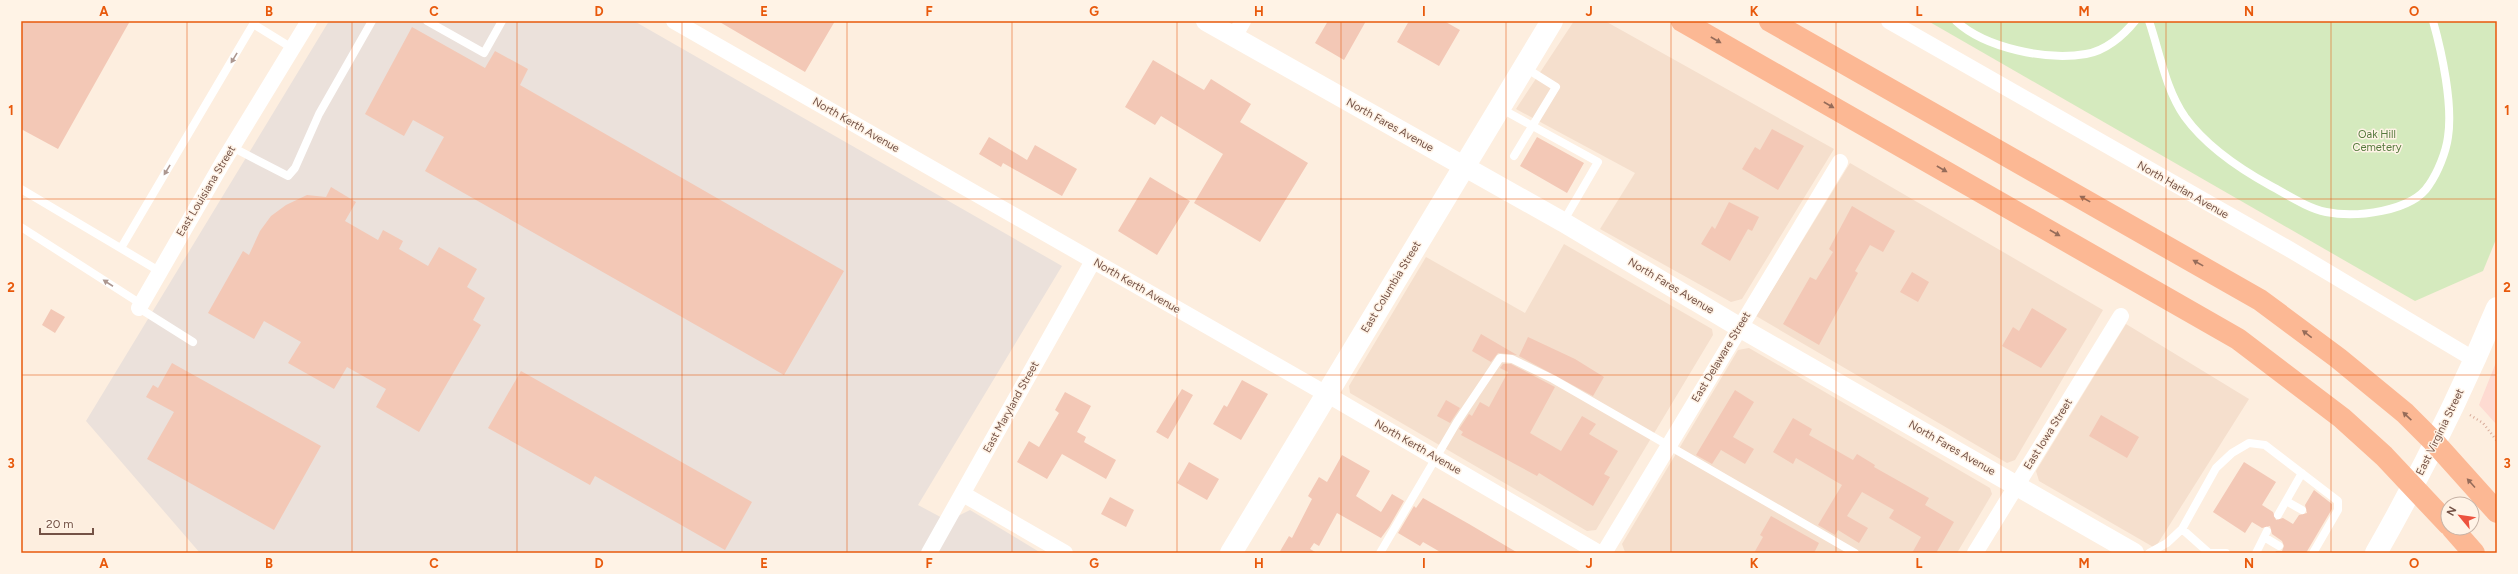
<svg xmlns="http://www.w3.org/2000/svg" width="2518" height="574" font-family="Figtree,sans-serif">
  <rect width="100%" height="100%" fill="#fdeedf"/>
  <path fill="#f5dfcd" d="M1574,21H1605L1834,149L1742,299L1731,302L1600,229L1635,173L1516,109Z
    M1850,163L2103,310L2015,460L2007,463L1756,316Z
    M1564,244L1712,329L1713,335L1596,530L1587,531L1350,393L1349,386L1426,257L1525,313Z
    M2126,324L2249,399L2155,548L2039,481L2036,471Z
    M1749,348L1990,488L1992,494L1957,553L1625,552L1622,544L1738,350Z"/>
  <path fill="#fedbd2" d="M2497,360V425L2479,405Z"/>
  <path fill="#ebe1db" d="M329,21H634L1062,266L918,505L948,521L970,510L1041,553H200L86,421Z"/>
  <path fill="#d5eabe" d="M1928,21H2497V237L2483,271L2415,301Z"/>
  <path fill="#f3c8b6" d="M21,21H130L58,149L21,129Z
    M718,21H835L805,72Z
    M1328,21H1366L1344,60L1315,43Z
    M1409,21H1444L1460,30L1439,66L1397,42Z
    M412,27L485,68L495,51L528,69L520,85L844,271L784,375L425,171L444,137L413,120L404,136L365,114Z
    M1153,60L1204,90L1211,79L1251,104L1240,122L1308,163L1260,242L1194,203L1223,154L1161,116L1155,125L1125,107Z
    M1772,129L1804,146L1778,190L1742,169L1755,147L1760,150Z
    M989,137L1027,160L1035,145L1077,169L1062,196L1003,163L1001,167L979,154Z
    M1537,137L1584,163L1567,193L1520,166Z
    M1150,177L1190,201L1157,255L1118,231Z
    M331,187L356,202L345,221L378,240L383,230L403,241L399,249L428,266L439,247L477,269L467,287L485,298L473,320L481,325L419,432L376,407L386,389L347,367L334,389L288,363L301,342L264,321L254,339L208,313L243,251L249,255L260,231L271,216L286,205L307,195L326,197Z
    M1729,202L1759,217L1752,231L1748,229L1730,261L1701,244L1712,226L1715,229Z
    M1852,206L1895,231L1883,252L1870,245L1855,271L1858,273L1819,345L1783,324L1810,277L1816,280L1833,252L1829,249Z
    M1912,272L1929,282L1918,302L1900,292Z
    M2032,308L2067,329L2041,368L2002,346L2013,327L2019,331Z
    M51,309L65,317L55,333L42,325Z
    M1481,334L1517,355L1498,353L1491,362L1472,351Z
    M1528,337L1575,359L1604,377L1593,396L1519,356Z
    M172,363L321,446L274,530L147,459L174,412L146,397L153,385L158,388Z
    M1503,364H1511L1555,387L1530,433L1561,451L1582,416L1596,424L1589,434L1618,451L1604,474L1610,477L1593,506L1539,473L1537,476L1461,435L1463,432L1459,429L1469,414L1472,416L1480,402L1489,407L1508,372L1500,368Z
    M521,371L752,502L725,550L595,476L590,485L488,428Z
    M1242,380L1268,394L1241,440L1213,424L1224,405L1227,407Z
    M1182,389L1193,395L1168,439L1156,432Z
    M1735,390L1754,402L1733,437L1754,449L1745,464L1721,450L1712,464L1696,455Z
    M1065,392L1091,406L1077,432L1086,437L1084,442L1116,460L1106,479L1062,454L1047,479L1017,462L1029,441L1039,447L1059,413L1055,410Z
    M1446,400L1460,408L1450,423L1437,416Z
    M2101,415L2139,437L2127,458L2089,436Z
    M1793,418L1812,429L1809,435L1853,460L1857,454L1875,465L1874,467L1929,498L1925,505L1954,522L1936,553H1912L1921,537L1889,518L1894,510L1862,492L1847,516L1868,528L1859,543L1838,530L1835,535L1818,525L1842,485L1796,458L1793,464L1773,452Z
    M1342,455L1370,471L1356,496L1381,512L1392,494L1404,501L1389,527L1381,538L1337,513L1319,546L1314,543L1310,549L1317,553H1279L1289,536L1292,538L1312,499L1308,496L1319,477L1327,482Z
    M1189,462L1219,479L1207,500L1177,483Z
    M2244,462L2276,482L2262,505L2273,512L2276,520L2283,518L2293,524L2299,515L2307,513L2305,505L2314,490L2332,504V509L2306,553H2275L2276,551H2282L2284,546L2282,541L2272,534L2270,526L2262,528L2252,522L2245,533L2213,512Z
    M1110,497L1134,510L1126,527L1101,514Z
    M1423,498L1469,524L1518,553H1442L1423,542L1420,546L1398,533L1414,506L1416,508Z
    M1771,516L1819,543L1814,553H1754L1763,537L1760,535Z"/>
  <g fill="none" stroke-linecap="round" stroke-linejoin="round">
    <path stroke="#d8ab99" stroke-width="2.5" stroke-dasharray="1 3" stroke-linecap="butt" d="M2470,415L2483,423L2497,441"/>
    <path stroke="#fff" stroke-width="8" d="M427,21L484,53L502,21
      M1956,21C1985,48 2047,61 2086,54C2105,51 2123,36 2135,21
      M2149,21C2160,53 2165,88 2185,117C2206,146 2240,169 2271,186C2288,195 2307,208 2326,212C2355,218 2412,212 2429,185C2438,172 2446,152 2448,137C2453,104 2442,53 2433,21
      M253,24L292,48
      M1500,108L1598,162L1563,222
      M232,147L288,176L295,168L319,114L372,21
      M1514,156L1556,87L1524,67
      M21,189L159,271
      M21,227L141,304
      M121,248L255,21
      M139,308L193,342
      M2286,501L2302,510
      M2278,515L2302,473
      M2264,537L2279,546
      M1380,553L1457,422L1500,358L1512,359L1553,379L1855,553
      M2149,553L2167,543L2182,529
      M2209,553L2182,529L2216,468L2232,453L2249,443L2265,445L2338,501V510L2313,553
      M2210,553H2226
      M2256,553L2267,531"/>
    <path stroke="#fff" stroke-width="16" d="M674,21L1328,395L1599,553
      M1889,21L2289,249L2475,360
      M1234,37L1243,21
      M139,308L223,162L309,21
      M963,494L1065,553
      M929,553L1093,261
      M1604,553L1840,162
      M1975,553L2121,316"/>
    <path stroke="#fff" stroke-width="20" d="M1206,21L1563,222L1739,327L2134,553"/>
    <path stroke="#fff" stroke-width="22" d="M1231,553L1552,21
      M2376,553C2421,474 2462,392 2497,308"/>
    <path stroke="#fcb894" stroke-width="22" d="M1682,21L2238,339L2342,418L2384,456L2448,524
      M1770,21L2260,300L2338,358L2405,413L2435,443L2497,512
      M2452,528L2474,553"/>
  </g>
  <defs><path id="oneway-solid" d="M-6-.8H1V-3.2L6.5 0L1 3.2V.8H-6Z"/></defs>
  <g fill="#966c5a">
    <use href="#oneway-solid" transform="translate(1716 40) rotate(30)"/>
    <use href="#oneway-solid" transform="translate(1829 105) rotate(30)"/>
    <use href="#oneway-solid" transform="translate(1942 169) rotate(30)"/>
    <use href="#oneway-solid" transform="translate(2085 199) rotate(-151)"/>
    <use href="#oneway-solid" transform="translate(2055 233) rotate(30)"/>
    <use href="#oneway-solid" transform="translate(2198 263) rotate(-151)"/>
    <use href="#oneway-solid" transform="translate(2307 334) rotate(-142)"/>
    <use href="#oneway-solid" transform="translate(2407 416) rotate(-137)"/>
    <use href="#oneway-solid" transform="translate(2471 483) rotate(-132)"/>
  </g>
  <g fill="#ac9790">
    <use href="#oneway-solid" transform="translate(234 58) rotate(121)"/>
    <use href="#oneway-solid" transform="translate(167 170) rotate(121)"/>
    <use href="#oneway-solid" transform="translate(108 283) rotate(-147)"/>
  </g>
  <path fill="none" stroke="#e8590c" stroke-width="1" stroke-opacity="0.55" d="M187,21V553M352,21V553M517,21V553M682,21V553M847,21V553M1012,21V553M1177,21V553M1341,21V553M1506,21V553M1671,21V553M1836,21V553M2001,21V553M2166,21V553M2331,21V553M21,199H2497M21,375H2497"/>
  <g text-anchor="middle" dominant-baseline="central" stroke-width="3" stroke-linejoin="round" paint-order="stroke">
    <g font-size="11" fill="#745246" stroke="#fff3e6">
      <text transform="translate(856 125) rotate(30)">North Kerth Avenue</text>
      <text transform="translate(1390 125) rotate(29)">North Fares Avenue</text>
      <text transform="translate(2183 190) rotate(30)">North Harlan Avenue</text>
      <text transform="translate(206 191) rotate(-59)">East Louisiana Street</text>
      <text transform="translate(1137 286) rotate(30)">North Kerth Avenue</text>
      <text transform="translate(1671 286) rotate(31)">North Fares Avenue</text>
      <text transform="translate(1391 287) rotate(-59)">East Columbia Street</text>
      <text transform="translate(1721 357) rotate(-59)">East Delaware Street</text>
      <text transform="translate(1011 407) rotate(-61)">East Maryland Street</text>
      <text transform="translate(2440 432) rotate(-64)">East Virginia Street</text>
      <text transform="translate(2048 434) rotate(-58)">East Iowa Street</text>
      <text transform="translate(1418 447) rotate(30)">North Kerth Avenue</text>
      <text transform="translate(1952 448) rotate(30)">North Fares Avenue</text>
    </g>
    <g font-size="11" fill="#567a3e" stroke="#fff3e6">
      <text x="2377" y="134">Oak Hill<tspan x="2377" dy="13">Cemetery</tspan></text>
    </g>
  </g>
  <rect width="2518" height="574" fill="none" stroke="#fff3e6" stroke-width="44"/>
  <g transform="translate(2460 516) rotate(299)"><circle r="19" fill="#fff3e6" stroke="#c7b3a6"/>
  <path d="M0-3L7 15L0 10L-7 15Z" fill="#ed533f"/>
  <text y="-6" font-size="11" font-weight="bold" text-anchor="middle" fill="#745246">N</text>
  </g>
  <path d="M40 528v6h53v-6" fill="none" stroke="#745246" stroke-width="2"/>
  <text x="46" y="528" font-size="12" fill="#745246" stroke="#fff3e6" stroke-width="3" paint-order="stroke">20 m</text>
  <rect x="22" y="22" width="2474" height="530" fill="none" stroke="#e8590c" stroke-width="1.5"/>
  <g font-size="13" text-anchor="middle" font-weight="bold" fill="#e8590c">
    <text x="104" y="16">A</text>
    <text x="269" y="16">B</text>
    <text x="434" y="16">C</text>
    <text x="599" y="16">D</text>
    <text x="764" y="16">E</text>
    <text x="929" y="16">F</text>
    <text x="1094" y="16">G</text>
    <text x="1259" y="16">H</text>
    <text x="1424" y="16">I</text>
    <text x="1589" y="16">J</text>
    <text x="1754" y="16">K</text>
    <text x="1919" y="16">L</text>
    <text x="2084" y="16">M</text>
    <text x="2249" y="16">N</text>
    <text x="2414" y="16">O</text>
    <text x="11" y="115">1</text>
    <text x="2507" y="115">1</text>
    <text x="11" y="292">2</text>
    <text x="2507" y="292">2</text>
    <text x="11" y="468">3</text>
    <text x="2507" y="468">3</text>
    <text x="104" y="568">A</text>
    <text x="269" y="568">B</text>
    <text x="434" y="568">C</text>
    <text x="599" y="568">D</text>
    <text x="764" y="568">E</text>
    <text x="929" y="568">F</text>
    <text x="1094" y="568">G</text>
    <text x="1259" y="568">H</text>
    <text x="1424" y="568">I</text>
    <text x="1589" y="568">J</text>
    <text x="1754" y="568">K</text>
    <text x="1919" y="568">L</text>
    <text x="2084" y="568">M</text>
    <text x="2249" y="568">N</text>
    <text x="2414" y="568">O</text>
  </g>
</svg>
